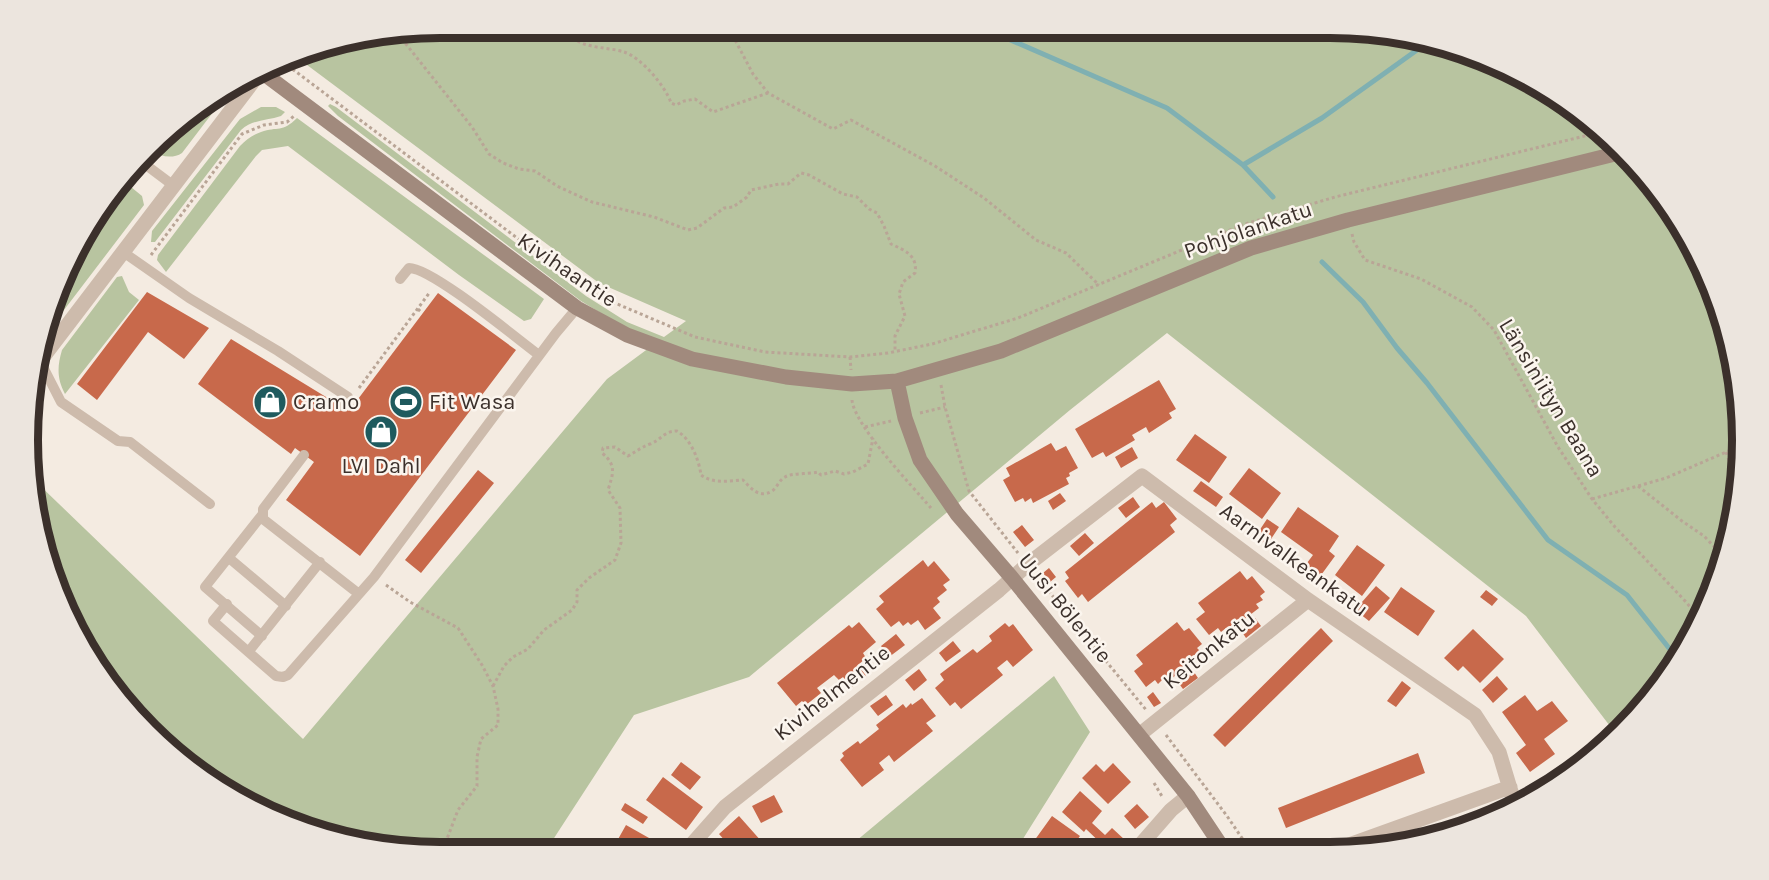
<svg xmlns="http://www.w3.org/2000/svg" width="1769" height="880" font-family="Karla,sans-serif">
  <rect width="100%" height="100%" fill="#f4ebe1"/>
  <path fill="#b8c4a0" d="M440,27L1356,28L1436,41L1511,69L1580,112L1639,167L1686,233L1720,307L1738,386L1741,467L1728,547L1700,622L1640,712L1616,734L1526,616L1167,333L1070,410L749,677L634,715L545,852H413L333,839L258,811L148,732L69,622L30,494L31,477L303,739L607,379L657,342L622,326L581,301L338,116L328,106L330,104L336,107L586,296L627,322L664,337L686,321L599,283L295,56L307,49Z
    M222,95L220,103L182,153C173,159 161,157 152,151L188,113Z
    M261,107H276L285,112L281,116C267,121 253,119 241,130L155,242H151L152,231L240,119Z
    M297,118L544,299L531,319L524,321L459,275L288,146L262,150L256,156L166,272L157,260L158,255L240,146C246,140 252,135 261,132C278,126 282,133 297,118Z
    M131,187L142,196L144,205L48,331L42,335L59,281Z
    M122,276L129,292L139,300L65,394C57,379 57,367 62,350L117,277Z
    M1054,676L1090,732L1016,850L844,851Z"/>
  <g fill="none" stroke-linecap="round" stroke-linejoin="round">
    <path stroke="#7fb0b2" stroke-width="5" d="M983,28L1167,108L1243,165L1273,197
      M1243,165L1322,118L1431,40
      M1322,262L1363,302L1397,348L1427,383L1548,540L1627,595L1676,657"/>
  </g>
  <path fill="#c8694b" d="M92,220L101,227L64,275L63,274Z
    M147,292L209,328L184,359L148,332L97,400L77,384Z
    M438,293L516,350L360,556L286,500L314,462L295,448L291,454L198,384L231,339L349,411Z
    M1159,380L1176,409L1169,413L1172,418L1149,433L1146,427L1132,435L1135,440L1106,457L1103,452L1092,458L1075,429Z
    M1195,434L1227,457L1209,483L1176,460Z
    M1051,443L1056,451L1066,446L1078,468L1069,473L1070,476L1066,478L1069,484L1033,503L1031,498L1025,502L1023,498L1015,502L1003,480L1010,476L1006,468Z
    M1132,447L1138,458L1121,468L1115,457Z
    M1249,468L1281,493L1262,519L1229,494Z
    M478,470L494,483L421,573L405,560Z
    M1201,481L1223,497L1216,507L1193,491Z
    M1060,493L1066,501L1053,510L1048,501Z
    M1133,497L1140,507L1126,518L1118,508Z
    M1152,502L1156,508L1164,502L1177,519L1170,525L1175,532L1088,602L1082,594L1078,598L1065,581L1069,578L1065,572Z
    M1298,507L1339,536L1329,551L1335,556L1316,582L1301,571L1313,555L1281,532Z
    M1267,519L1279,527L1267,545L1255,537Z
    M1022,525L1034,540L1025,547L1013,532Z
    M1085,533L1094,543L1079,556L1070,546Z
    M1357,545L1385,565L1362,596L1335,575Z
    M923,560L928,567L934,561L950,580L943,585L947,590L937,598L940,602L933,608L941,618L925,630L918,620L911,625L908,622L903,626L899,621L891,627L876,609L884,602L879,596Z
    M1049,568L1056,577L1050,582L1043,573Z
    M1240,571L1247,580L1252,576L1265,592L1260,596L1263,600L1256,604L1259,608L1229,631L1226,628L1221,632L1218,628L1209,635L1196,619L1205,612L1198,603Z
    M1376,586L1390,598L1369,621L1355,610Z
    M1401,587L1435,611L1418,636L1384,612Z
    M1486,590L1498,599L1492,606L1480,597Z
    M1255,618L1261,626L1246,638L1240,629Z
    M859,622L876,642L863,653L866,658L858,665L866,675L852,687L843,677L839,680L834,675L817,688L821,693L806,705L802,701L796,706L777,683L849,625L852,628Z
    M1177,622L1184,631L1189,628L1202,644L1197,648L1200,651L1193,656L1196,659L1166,683L1163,679L1158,684L1155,680L1146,687L1134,671L1143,664L1136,655Z
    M1005,623L1009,627L1013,624L1033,650L1013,667L1007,660L997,668L1003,675L961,709L955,702L950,706L935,688L944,680L940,674L973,649L977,653L992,641L989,636Z
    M1321,628L1333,641L1225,747L1213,735Z
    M1473,629L1504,659L1480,683L1463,666L1458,671L1444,658Z
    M896,634L905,645L889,657L881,646Z
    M953,641L961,651L946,662L939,653Z
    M919,669L927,680L914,691L905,680Z
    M1192,669L1198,678L1183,689L1177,681Z
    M1497,676L1508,689L1493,703L1482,690Z
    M1402,681L1411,688L1396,707L1387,701Z
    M1153,692L1161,703L1154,707L1147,697Z
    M886,695L893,705L878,716L870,706Z
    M1525,695L1537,711L1552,701L1568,721L1544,739L1555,754L1530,772L1516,753L1526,745L1502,712Z
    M922,698L936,716L926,723L933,731L894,762L889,755L879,763L884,770L862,787L840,760L844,756L842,753L858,741L860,744L879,729L876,725L903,704L906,708L911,703L912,705Z
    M1418,753L1425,773L1286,828L1278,808Z
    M681,762L701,777L690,790L671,775Z
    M1113,763L1131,782L1108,804L1082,778L1096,764L1104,772Z
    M1571,772V773L1548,787L1546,780Z
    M663,777L703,807L686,830L646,800Z
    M1080,791L1102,811L1092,823L1105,835L1112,828L1125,840L1115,850H1108L1086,829L1084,832L1062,812Z
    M774,795L783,812L761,823L752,806Z
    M625,803L648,817L643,824L621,810Z
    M1137,804L1149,817L1135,829L1124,816Z
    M739,816L770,851H734L719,834Z
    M1052,816L1080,836L1070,850H1046L1034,841Z
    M626,825L665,847L663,851L616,852L612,850Z"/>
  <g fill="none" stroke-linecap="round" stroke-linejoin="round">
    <path stroke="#b9a596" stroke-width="3" stroke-dasharray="3 3" stroke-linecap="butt" d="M567,27C572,50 607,46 624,52C641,57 666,87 671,103L676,105L684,101L695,99L713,112L768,93
      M709,27L734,38L753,74L768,93L833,129L851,120L935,166L984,198L1036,240L1066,253L1099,285
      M398,34L472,127L489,154L503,163L519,169L535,171L557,186L592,202L654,217L688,230L697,228L724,208L733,207L747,197L751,190L779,184H788L801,173L809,175L843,194L857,197L869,209L877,213L884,226L891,244C904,250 918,255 915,273L903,282L899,294L905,316L895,336V352
      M283,62L589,292L695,337L765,352L850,357L888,353L932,344L1018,318L1242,225L1335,197L1601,132
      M1352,234L1354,242L1365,260L1421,279L1472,307L1494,330L1558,447L1592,499L1615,527L1687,603L1700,620
      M151,255L242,134L264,125L287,122L295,115
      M418,309L422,313
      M850,357L851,370
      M941,385L945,407L969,491L1018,553
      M359,388L430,292
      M852,400C854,425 913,487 931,508
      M920,413L945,407
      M865,427L891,421
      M1726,452L1738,485
      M1638,486L1682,521L1704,536L1724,557
      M1592,499L1666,478L1740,446
      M1037,577L1147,711
      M386,585L410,602L458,628L482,665L493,686L498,709V725L481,739L477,757V786L458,810L442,852
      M493,686L504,666L513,657L528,649L544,630L572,610L577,602V590L589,578L615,560L621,543L620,508L608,490C613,474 617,465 602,453L603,448L615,447L628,456C637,451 640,448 650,444C661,440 664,431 677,431C691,439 699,460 701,475C713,484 729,481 743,480C751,488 759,499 772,491C777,488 779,480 785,477C791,473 809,474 818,472L821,475L835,471L844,474L853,472L868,464L873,438
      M1166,735L1227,816L1250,850
      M1154,783L1163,798"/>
    <path stroke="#cdbbac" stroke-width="10" d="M142,162L174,186
      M123,252L189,298L278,351L348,397L341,406
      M400,279L409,268C432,268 516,338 539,355
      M36,357L40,361L61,402L118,441L130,442L210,504
      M304,455L263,509V519L359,594
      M262,515L205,587L262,636
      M229,558L286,606
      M227,604L213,621L276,676L283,677L288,675L374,577L556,333L577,308
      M249,651L320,562"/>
    <path stroke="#cdbbac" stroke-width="15" d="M40,361L258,75
      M1139,735L1308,600
      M1136,850L1171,810L1188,796
      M1335,850L1510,787
      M686,851L725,807L999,590L1027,565L1142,476L1308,600L1475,715L1499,752L1515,805"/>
    <path stroke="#a18a7d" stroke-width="15" d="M263,73L577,308L627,335L692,359L786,377L852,384L897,381L1001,351L1251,248L1348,220L1623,152
      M897,381L905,418L920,460L957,514L1012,578L1188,796L1224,850"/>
  </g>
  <defs>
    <symbol id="shop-disc" viewBox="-11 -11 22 22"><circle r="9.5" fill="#1f5a5e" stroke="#fbf5ee"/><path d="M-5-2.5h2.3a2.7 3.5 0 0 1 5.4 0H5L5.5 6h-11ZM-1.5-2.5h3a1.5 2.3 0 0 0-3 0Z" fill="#fff"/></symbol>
    <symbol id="stadium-disc" viewBox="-11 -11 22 22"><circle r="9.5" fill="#1f5a5e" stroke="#fbf5ee"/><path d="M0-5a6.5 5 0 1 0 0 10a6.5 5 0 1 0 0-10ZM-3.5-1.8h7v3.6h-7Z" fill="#fff"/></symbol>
  </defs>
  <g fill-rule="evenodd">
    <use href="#shop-disc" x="251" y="383" width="38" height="38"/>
    <use href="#stadium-disc" x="387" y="383" width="38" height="38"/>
    <use href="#shop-disc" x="362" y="413" width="38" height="38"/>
  </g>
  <g text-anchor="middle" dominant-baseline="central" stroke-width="5" stroke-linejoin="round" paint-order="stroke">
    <g font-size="22" fill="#3b302b" stroke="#fbf5ee">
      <text transform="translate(1248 230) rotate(-19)">Pohjolankatu</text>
      <text transform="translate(567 270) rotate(34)">Kivihaantie</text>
      <text transform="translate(1551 398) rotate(59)">Länsiniityn Baana</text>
      <text transform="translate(1294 560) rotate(36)">Aarnivalkeankatu</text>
      <text transform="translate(1065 608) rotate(51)">Uusi Bölentie</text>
      <text transform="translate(1209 650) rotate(-39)">Keitonkatu</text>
      <text transform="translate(832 693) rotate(-38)">Kivihelmentie</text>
    </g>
    <g font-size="22" fill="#3b302b" stroke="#fbf5ee" text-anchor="start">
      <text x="293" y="402">Cramo</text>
      <text x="429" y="402">Fit Wasa</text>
      <text x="381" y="466" text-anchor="middle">LVI Dahl</text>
    </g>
  </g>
  <path d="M0 0H1769V880H0ZM440 38H1330A402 402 0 0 1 1732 440V440A402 402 0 0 1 1330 842H440A402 402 0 0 1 38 440V440A402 402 0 0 1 440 38Z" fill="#ece5de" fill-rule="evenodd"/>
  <path fill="none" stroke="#3b302b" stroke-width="8" d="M440 38H1330A402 402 0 0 1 1732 440V440A402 402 0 0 1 1330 842H440A402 402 0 0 1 38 440V440A402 402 0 0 1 440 38Z"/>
</svg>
